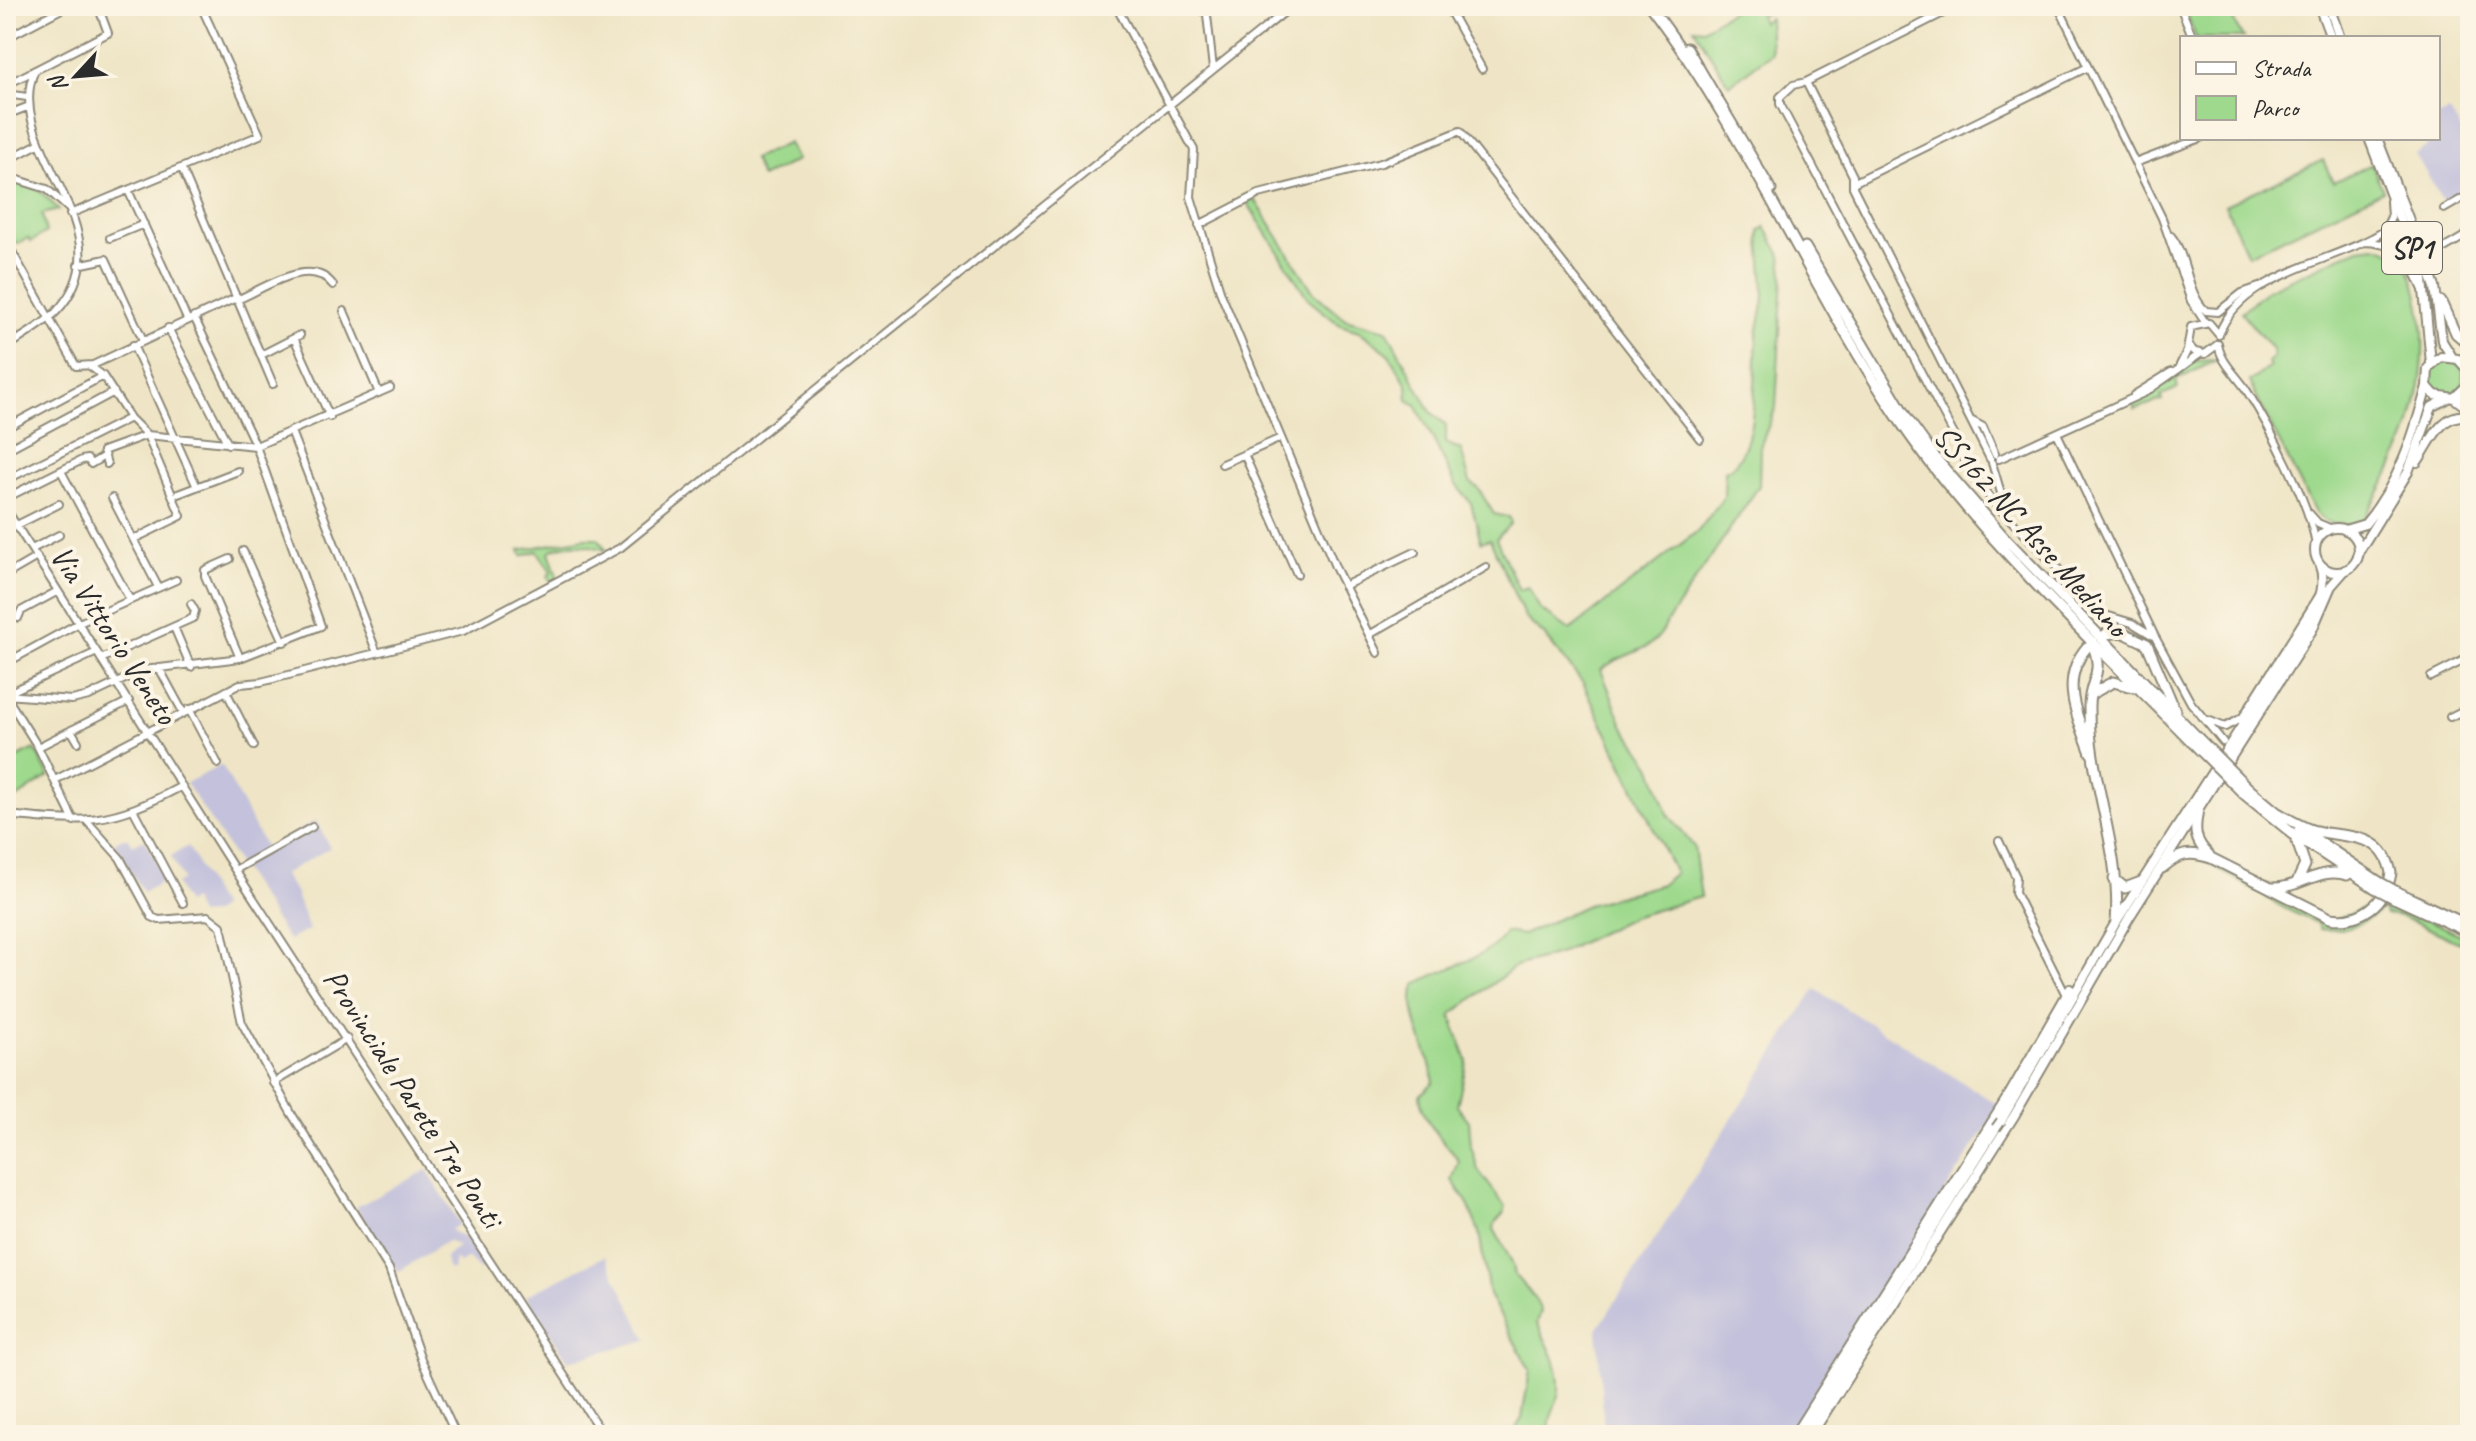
<svg xmlns="http://www.w3.org/2000/svg" width="2476" height="1441" font-family="Caveat,sans-serif">
  <rect width="100%" height="100%" fill="#fcf5e5"/>
  <filter id="ink" filterUnits="userSpaceOnUse"><feTurbulence type="fractalNoise" baseFrequency=".0125" numOctaves="2"/><feDisplacementMap in="SourceGraphic" scale="16" xChannelSelector="R" yChannelSelector="G"/><feConvolveMatrix kernelMatrix="1 2 1 2 8 2 1 2 1" color-interpolation-filters="sRGB"/></filter>
  <filter id="wash" filterUnits="userSpaceOnUse"><feTurbulence type="fractalNoise" baseFrequency=".006" numOctaves="4" result="noise"/><feDisplacementMap in="SourceGraphic" scale="32" xChannelSelector="R" yChannelSelector="G"/><feGaussianBlur stdDeviation="1.8" result="paint"/><feColorMatrix in="noise" values="0 0 0 0 0 0 0 0 0 0 0 0 0 0 0 0 0 1.4 0 .05"/><feComposite in="paint" operator="in"/></filter>
  <g filter="url(#wash)">
    <rect width="100%" height="100%" fill="#efe5c6"/>
    <path fill="#c3c1db" d="M2449,111L2470,144V190L2445,205L2415,154L2428,146L2424,138H2438V117Z
      M222,765L266,849L316,821L330,848L283,874L295,892L309,930L288,940L186,783Z
      M123,838H128L133,845L144,839L167,879L143,892L114,843Z
      M188,846L221,908L211,914L199,915L192,900L186,903L176,884L183,880L171,856Z
      M1815,989L2000,1106L1789,1435H1616L1604,1428L1597,1330Z
      M427,1170L460,1224L450,1230L471,1241L469,1244L486,1265L480,1270L469,1258L459,1263L455,1259L453,1271L447,1268L445,1258L458,1246L447,1241L398,1272L356,1207Z
      M605,1256L647,1340L568,1361L526,1296Z"/>
    <path fill="#9ed98d" stroke="#64825c" stroke-width="2" d="M1739,6L1745,10L1751,6H1772L1771,11L1759,16L1762,22L1769,18L1771,53L1729,85L1694,28L1703,29Z
      M2200,6H2225L2243,38H2196L2186,12Z
      M788,143L797,160L761,178L753,159Z
      M2323,160L2333,182L2372,164L2383,191L2248,255L2225,205Z
      M6,178L37,188L59,210L42,214L46,232L31,242L28,238L16,244L6,224Z
      M1254,198L1314,293L1345,319L1387,330L1431,412L1446,425V443L1461,450L1470,482L1478,488L1494,514L1509,517L1511,523L1496,539L1519,590L1528,587L1540,609L1570,630L1699,530L1724,497L1725,471C1760,455 1754,371 1757,337C1758,323 1764,308 1764,294C1764,273 1760,252 1760,231L1765,227L1781,255L1783,274L1776,407L1760,447L1759,486L1667,622C1656,654 1622,651 1601,670L1623,725L1651,765L1668,814L1694,847L1701,897L1632,917L1558,954L1516,966L1451,1015L1467,1061L1457,1106L1469,1121L1471,1146L1478,1170L1505,1206V1212L1495,1223L1494,1229L1513,1264L1515,1276C1525,1287 1535,1296 1541,1311L1537,1323C1547,1344 1558,1360 1559,1384C1561,1401 1546,1416 1550,1435H1512L1522,1418L1530,1370L1489,1295L1479,1232L1467,1202L1452,1180L1459,1161C1444,1140 1422,1124 1420,1095L1434,1082C1430,1051 1406,1015 1415,985C1439,969 1495,957 1505,932L1523,935L1587,905L1662,884L1675,873L1583,683L1545,636L1525,618L1490,539L1481,542L1471,503L1456,485L1416,405L1408,400L1407,384L1388,353L1359,331L1340,325L1309,300L1247,202Z
      M2375,246C2402,251 2412,269 2417,293C2437,376 2407,450 2363,520C2349,528 2325,526 2315,513L2249,382L2270,367L2268,362L2273,357L2272,349L2241,312L2267,290L2359,248Z
      M2430 377a17 17 0 1 1 34 0a17 17 0 1 1-34 0Z
      M2211,360L2215,361L2176,380L2178,388L2161,396L2162,400L2135,409L2132,402L2169,382L2194,361Z
      M585,538H598L607,551C590,544 565,541 549,552L558,579L552,582L548,577L551,571L537,551L522,556L520,550Z
      M6,746L14,759L35,749L49,776L6,805Z
      M2197,856L2332,922L2383,900L2470,939V947L2402,917L2386,915L2383,909C2364,923 2346,932 2320,929L2319,924L2286,909Z"/>
  </g>
  <g filter="url(#ink)">
    <g fill="none" stroke-linecap="round" stroke-linejoin="round">
      <defs>
        <path id="minor" d="M1116,6L1194,150L1191,197L1221,294L1336,569L1378,653
          M1198,6L1207,14
          M1206,6L1213,69
          M1447,6L1482,69
          M1957,6L1806,82L1853,176V187L1990,459
          M2058,6L2162,218L2191,301L2205,322
          M2180,6L2193,38
          M6,13L23,6
          M6,38L67,6
          M1806,82L1793,85L1780,97V104L1961,448L1968,470L1998,507L2102,614L2132,623L2155,637L2191,703L2223,742
          M6,85L108,33L98,6
          M6,94L27,97
          M6,115L27,107
          M6,161L38,144
          M2135,163L2201,138
          M182,169L273,384
          M6,176L47,189L68,208
          M1853,183L2088,67
          M128,190L187,319
          M2444,209L2470,194
          M70,214L260,135L201,6
          M1199,225L1259,194L1381,163L1460,131L1700,439
          M2171,236C2188,257 2186,293 2206,311L2218,312L2242,293L2259,287
          M110,238L144,224
          M6,241L76,366L93,365L238,297
          M2364,242C2396,242 2411,260 2422,288
          M2429,257L2470,233
          M78,265L106,259L143,340
          M239,299C265,288 311,255 333,285
          M344,311L379,393
          M6,323L15,341
          M168,328L228,444
          M2219,334C2242,272 2335,263 2384,231L2391,217L2390,201
          M294,338L330,417
          M2218,344C2221,363 2237,375 2247,391C2270,427 2310,504 2316,545
          M133,345L197,487
          M2188,345L2195,352L2205,354L2217,345
          M6,348C22,336 42,326 56,312C133,231 0,147 35,70
          M261,355L300,335
          M2180,365L2187,351L2191,327L2209,323L2219,335
          M90,366L103,376L130,418L147,435L181,516L134,539
          M2134,395L2171,372
          M1972,421L1983,427L1995,454
          M6,428L103,376
          M2057,433L2155,637
          M292,434L377,653
          M6,450L114,392
          M1244,454L1297,574
          M1999,459L2146,392L2200,354
          M1992,463L2007,513
          M107,464L103,451L147,435L256,446L390,388
          M1222,464L1281,438
          M61,471L130,600
          M6,480L130,418
          M178,494L238,471
          M6,498L82,460L87,459L91,464L101,458
          M112,498L157,585
          M6,509L235,870L603,1435
          M2309,513L2318,523L2332,529
          M17,525L59,504
          M32,549L59,535
          M243,551L284,642
          M230,559L205,570V576L240,658
          M6,575L37,557
          M1344,586L1415,552
          M18,618L21,611L58,591
          M174,627L191,667
          M1369,635L1486,567
          M101,659L193,618L195,611L191,604
          M6,663L79,623L176,580
          M159,668L183,712
          M2431,677L2470,657
          M226,691L254,746
          M6,694L97,652
          M6,695L72,700L89,696L144,670L240,658L321,626L256,446L194,317
          M6,696L38,747L74,821
          M189,709L218,764
          M2450,717L2470,707
          M2208,720L2225,727L2242,718L2320,594
          M71,730L78,742
          M38,747L129,701
          M55,780L240,684L261,682L463,631L620,548L1292,6
          M134,811L183,903
          M6,815C87,823 109,825 182,786
          M87,821L120,858L152,917L159,920L208,916L221,926L242,1023L291,1113L389,1269L421,1359L456,1435
          M1999,841L2016,877L2015,893L2066,995
          M235,870L312,827
          M273,1083L347,1039"/>
        <path id="major" d="M2319,6L2331,38
          M2329,6L2340,38
          M2369,138L2423,280L2431,363
          M2377,138L2435,287L2442,341L2452,357
          M2441,301L2456,334L2470,346
          M2454,398L2468,385L2467,369L2458,359L2441,357L2428,368L2427,386L2435,395L2454,398L2470,410
          M2417,462C2430,444 2442,409 2470,417
          M2315 550a22 22 0 1 1 44 0a22 22 0 1 1-44 0Z
          M2345,530L2365,524C2399,484 2414,435 2427,386
          M2358,553L2408,472L2432,407L2447,399
          M2001,1121L2116,922L2310,620C2320,601 2327,583 2319,563
          M1794,1435L2009,1095L2070,989
          M1802,1435L1996,1128
          M1811,1435L2014,1116L2130,916L2312,630L2331,586L2345,570"/>
        <path id="highway" d="M1650,6C1748,135 1810,288 1900,421C1978,536 2095,643 2193,743
          M1687,48L1771,190
          M1805,247L1908,420L1937,460L2004,537L2198,738
          M2106,634L2122,632L2147,644L2175,710
          M2091,641C2106,675 2089,678 2089,706C2088,778 2122,850 2116,922
          M2087,647C2058,681 2078,717 2091,753
          M2093,693L2113,682L2137,688
          M2249,789L2280,815
          M2244,794L2293,834L2375,888
          M2198,810C2194,830 2194,841 2209,855
          M2299,828L2379,882
          M2162,868C2180,853 2189,851 2211,858L2330,918C2360,923 2386,904 2391,873C2383,830 2345,839 2312,830C2300,826 2289,819 2278,813
          M2114,879L2125,888L2141,882
          M2297,882L2305,865L2297,841
          M2270,888C2298,890 2319,866 2347,875
          M2397,892L2470,926
          M2394,898L2470,933"/>
      </defs>
      <use href="#minor" stroke="#8d8878" stroke-width="10"/>
      <use href="#major" stroke="#8d8878" stroke-width="12"/>
      <use href="#highway" stroke="#8d8878" stroke-width="13"/>
      <use href="#minor" stroke="#fff" stroke-width="6"/>
      <use href="#major" stroke="#fff" stroke-width="8"/>
      <use href="#highway" stroke="#fff" stroke-width="9"/>
      <defs>
        <path id="major-bridge" d="M1996,1128L2001,1121"/>
        <path id="highway-bridge" d="M2198,738L2249,789
          M2193,743L2244,794
          M2379,882L2397,892
          M2375,888L2394,898"/>
      </defs>
      <use href="#major-bridge" stroke="#8d8878" stroke-width="12" stroke-linecap="butt"/>
      <use href="#highway-bridge" stroke="#8d8878" stroke-width="13" stroke-linecap="butt"/>
      <use href="#major-bridge" stroke="#fff" stroke-width="8"/>
      <use href="#highway-bridge" stroke="#fff" stroke-width="9"/>
    </g>
  </g>
  <g text-anchor="middle" dominant-baseline="central" stroke-width="8" stroke-linejoin="round" paint-order="stroke">
    <rect fill="#fcf5e5" stroke="#6a6863" stroke-width="2" x="2382" y="222" width="60" height="52" rx="6"/>
    <g font-size="30" font-weight="bold" fill="#2b2b2b">
      <text x="2412" y="248">SP1</text>
    </g>
    <g font-size="32" fill="#2b2b2b" stroke="#fcf5e5">
      <text transform="translate(2031 531) rotate(48)">SS162 NC Asse Mediano</text>
      <text transform="translate(114 635) rotate(57)">Via Vittorio Veneto</text>
      <text transform="translate(413 1098) rotate(57)">Provinciale Parete Tre Ponti</text>
    </g>
  </g>
  <rect width="2476" height="1441" fill="none" stroke="#fcf5e5" stroke-width="32"/>
  <rect x="2180" y="36" width="260" height="104" fill="#fcf5e5" stroke="#a8a49b" stroke-width="2"/>
  <rect x="2196" y="62" width="40" height="12" fill="#ffffff" stroke="#a8a49b" stroke-width="2"/>
  <text x="2252" y="76" font-size="24" fill="#2b2b2b">Strada</text>
  <rect x="2196" y="96" width="40" height="24" fill="#9ed98d" stroke="#a8a49b" stroke-width="2"/>
  <text x="2252" y="116" font-size="24" fill="#2b2b2b">Parco</text>
  <g transform="translate(76 76) rotate(244)" stroke="#fcf5e5" stroke-width="6" paint-order="stroke">
  <path d="M0-6L14 30L0 20L-14 30Z" fill="#2b2b2b"/>
  <text y="-12" font-size="22" font-weight="bold" text-anchor="middle" fill="#2b2b2b">N</text>
  </g>
</svg>
